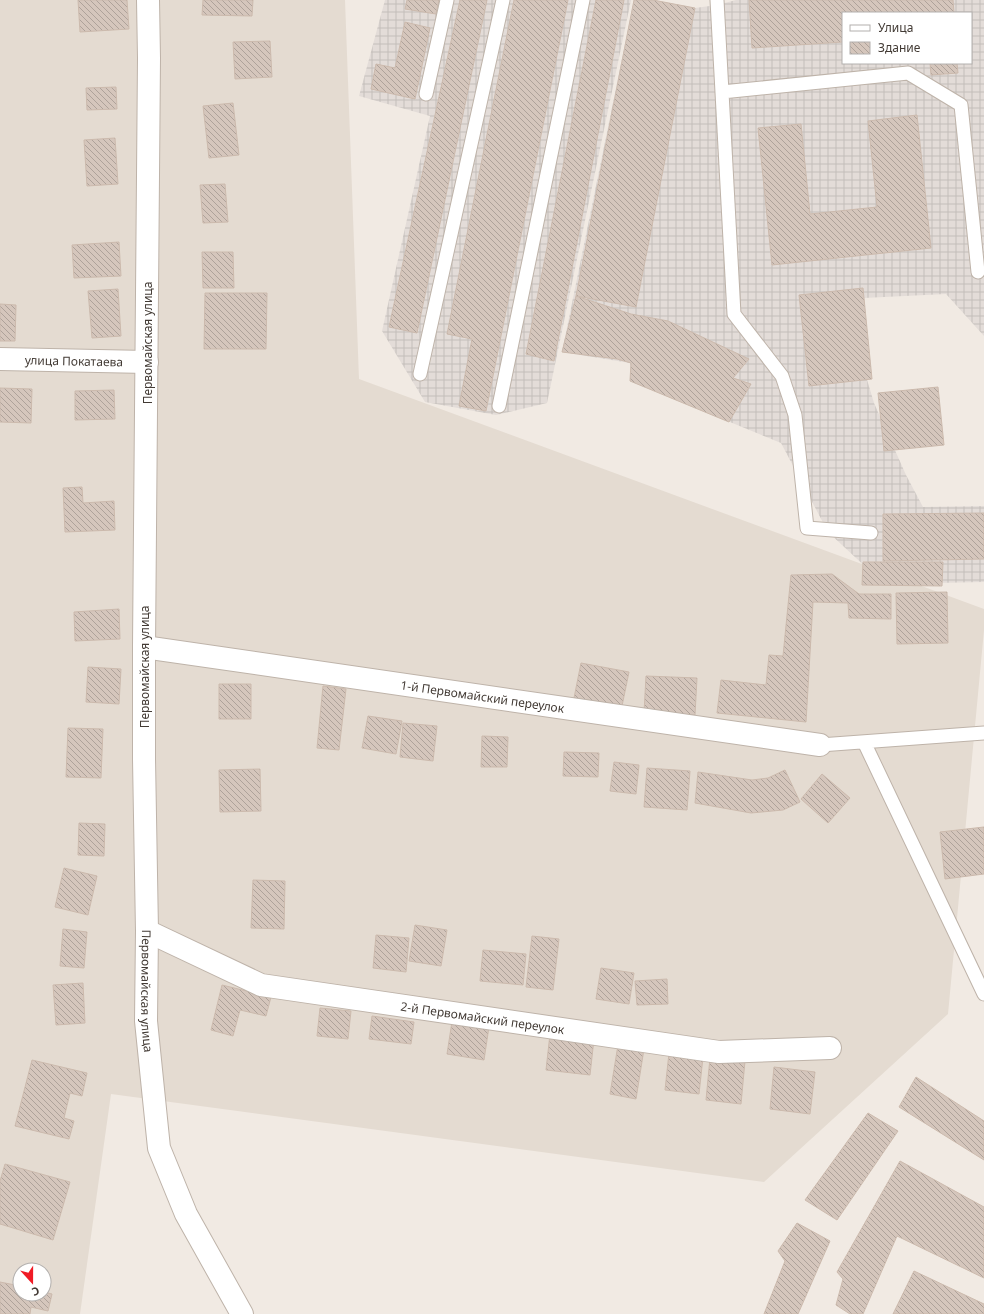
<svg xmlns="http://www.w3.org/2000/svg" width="984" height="1314" font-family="'Noto Sans',sans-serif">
  <defs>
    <pattern id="industrial-grid" width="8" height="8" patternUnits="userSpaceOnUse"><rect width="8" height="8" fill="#e3dcd8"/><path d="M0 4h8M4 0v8" fill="none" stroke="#c4beba"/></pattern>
    <pattern id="building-back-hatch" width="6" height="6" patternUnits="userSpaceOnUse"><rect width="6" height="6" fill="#d5c6bc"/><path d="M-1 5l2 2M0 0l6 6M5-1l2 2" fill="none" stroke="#aea29a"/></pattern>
  </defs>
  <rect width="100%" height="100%" fill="#f1eae3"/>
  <path fill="#e4dbd1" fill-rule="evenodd" d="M0,0H345L359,379L984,609V630L948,1014L764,1182L111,1094L80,1314H0ZM20,1270H44V1294H20Z"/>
  <path fill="url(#industrial-grid)" fill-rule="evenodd" d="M385,0H631L547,403L496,415L425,402L382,331L430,116L359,96Z
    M634,0H653L695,8L717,5L736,0H984V336L946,294L843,299L874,403L906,475L923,507L984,506V582L884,584L828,532L781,443L630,381V363L562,352ZM843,13H971V63H843Z"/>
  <path fill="url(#building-back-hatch)" stroke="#ccbaad" d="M78,0H127L129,29L80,32Z
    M203,0H253L252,16L202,15Z
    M407,0H439L436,14L405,9Z
    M460,0H487L417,333L389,327Z
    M514,0H568L486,411L459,406L472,339L447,334Z
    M596,0H624L554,361L526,354Z
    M634,0H653L695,8L636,307L576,296Z
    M749,0H953L954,13H843V42L752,48Z
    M405,22L430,28L415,99L371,89L376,64L395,68Z
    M270,41L272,77L235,79L233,42Z
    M930,63H957L958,73L931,75Z
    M116,87L117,109L87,110L86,88Z
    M233,103L239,155L209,158L203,106Z
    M917,115L931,248L772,265L758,128L801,124L810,214L877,207L868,121Z
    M115,138L118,184L87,186L84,140Z
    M225,184L228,222L203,223L200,185Z
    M119,242L121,276L74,278L72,245Z
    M202,252H233L234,288H203Z
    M863,288L872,379L809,386L799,295Z
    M118,289L121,336L92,338L88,291Z
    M205,293H267L266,349H204Z
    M576,296L631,314L668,321L749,359L733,378L751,384L729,422L630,381L631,363L617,359L562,352Z
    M0,304L16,305L15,341H0Z
    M938,387L944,445L884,451L878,393Z
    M0,388L32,389L31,423L0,422Z
    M114,390L115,419L75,420V391Z
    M82,487L83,503L114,501L115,530L65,532L63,488Z
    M984,513V559L883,561V514Z
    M863,562H943L942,586L862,585Z
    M832,574L859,594H891V619L849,618L848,603L813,602L806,722L717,713L721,680L766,685L769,655L783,656L791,575Z
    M947,592L948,643L897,644L896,593Z
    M119,609L120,639L75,641L74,612Z
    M581,663L629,672L622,706L574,698Z
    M88,667L121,669L119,704L86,702Z
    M646,676L697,678L695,715L644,713Z
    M219,684H251V719H219Z
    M323,686L346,689L339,750L317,748Z
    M368,716L402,721L396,754L362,748Z
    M403,723L437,726L433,761L400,757Z
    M68,728L103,729L101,778L66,777Z
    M482,736L508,737L507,767H481Z
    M564,752L599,753L598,777L563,776Z
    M614,762L639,765L636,794L610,791Z
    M647,768L690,771L687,810L644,807Z
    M260,769L261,811L220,812L219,770Z
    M785,770L800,802L783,810L751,813L695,803L698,772L752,780L768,778Z
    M822,774L850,798L828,823L801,799Z
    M79,823L105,824L104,856L78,855Z
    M984,827V874L945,879L940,832Z
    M64,868L97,876L88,915L55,907Z
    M253,880L285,881L284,929L251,928Z
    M415,925L447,930L441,966L409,961Z
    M63,929L87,932L84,968L60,966Z
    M376,935L409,938L406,972L373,968Z
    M532,936L559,939L553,990L526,987Z
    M483,950L526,954L523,985L480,981Z
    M601,968L634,973L629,1004L596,999Z
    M667,979L668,1004L637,1005L635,981Z
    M83,983L85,1023L56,1025L53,985Z
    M222,985L271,997L266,1016L240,1010L233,1036L211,1030Z
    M320,1008L351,1011L348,1039L317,1036Z
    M453,1015L490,1020L484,1060L447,1054Z
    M372,1016L414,1022L411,1044L369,1039Z
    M550,1034L594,1039L590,1075L546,1070Z
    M618,1045L644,1049L636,1099L610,1094Z
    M669,1053L703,1057L699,1094L665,1090Z
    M710,1058L745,1061L741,1104L706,1100Z
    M32,1060L87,1073L82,1096L70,1093L64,1118L74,1121L69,1139L15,1126Z
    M774,1067L815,1072L810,1114L770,1109Z
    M916,1077L984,1121V1160L899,1107Z
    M868,1113L898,1131L837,1220L805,1200Z
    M900,1161L984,1207V1278L897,1236L863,1314H850L836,1305L843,1279L837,1272Z
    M5,1164L70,1182L53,1240L0,1224V1181Z
    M797,1223L830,1241L798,1314H764L785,1261L778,1251Z
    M914,1271L984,1304V1314H893Z
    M0,1282L20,1286V1294H44V1292L52,1294L48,1311L31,1307L30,1314H0Z"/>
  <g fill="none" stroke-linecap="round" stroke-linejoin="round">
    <defs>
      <path id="lane" d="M717,0L734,314L782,376L795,415L807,528L871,533
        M722,92L908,73L961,105L978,272
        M426,94L447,0
        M420,374L503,0
        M499,406L583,0
        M864,742L984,994
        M820,745L984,733"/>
      <g id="street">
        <path id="s1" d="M148,0L149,58L144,647V759L147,931L146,1021L159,1148L186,1214L242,1314"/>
        <path id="s2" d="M0,359L147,362"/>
        <path id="s3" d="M144,647L820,745"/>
        <path id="s4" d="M147,931L261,985L719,1052L830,1048"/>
      </g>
    </defs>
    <use href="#lane" stroke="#beb3a9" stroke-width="15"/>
    <use href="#street" stroke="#beb3a9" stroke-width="24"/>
    <use href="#lane" stroke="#fff" stroke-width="13"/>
    <use href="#street" stroke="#fff" stroke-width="22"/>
  </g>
  <g text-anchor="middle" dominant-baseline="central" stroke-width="4" stroke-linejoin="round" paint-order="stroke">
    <g font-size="12" fill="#423a34" stroke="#fff">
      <text transform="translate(147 343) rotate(-90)">Первомайская улица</text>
      <text stroke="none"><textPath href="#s2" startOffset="74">улица Покатаева</textPath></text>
      <text transform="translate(144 667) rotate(-90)">Первомайская улица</text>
      <text stroke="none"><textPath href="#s3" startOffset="342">1-й Первомайский переулок</textPath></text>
      <text stroke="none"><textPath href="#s1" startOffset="991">Первомайская улица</textPath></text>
      <text stroke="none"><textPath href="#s4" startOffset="350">2-й Первомайский переулок</textPath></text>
    </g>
  </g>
  <rect x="842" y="12" width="130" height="52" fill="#ffffff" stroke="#b3b0ae"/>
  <rect x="850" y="25" width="20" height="6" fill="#ffffff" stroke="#b3b0ae"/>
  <text x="878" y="32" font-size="12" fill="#423a34">Улица</text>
  <rect x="850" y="42" width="20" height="12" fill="url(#building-back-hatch)" stroke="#b3b0ae"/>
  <text x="878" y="52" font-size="12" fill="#423a34">Здание</text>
  <g transform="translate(32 1282) rotate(159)"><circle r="19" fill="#ffffff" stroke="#b3b0ae"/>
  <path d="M0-3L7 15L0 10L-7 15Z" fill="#f01b25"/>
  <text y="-6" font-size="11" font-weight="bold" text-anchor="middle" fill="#423a34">С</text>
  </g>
</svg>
